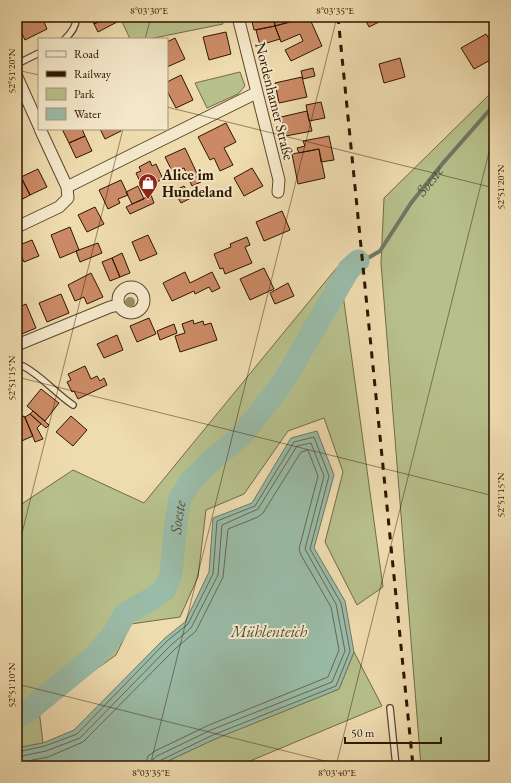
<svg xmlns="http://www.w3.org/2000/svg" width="511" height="783" font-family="'EB Garamond',serif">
  <rect width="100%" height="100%" fill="#eedbae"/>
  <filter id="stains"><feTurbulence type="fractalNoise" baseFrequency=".005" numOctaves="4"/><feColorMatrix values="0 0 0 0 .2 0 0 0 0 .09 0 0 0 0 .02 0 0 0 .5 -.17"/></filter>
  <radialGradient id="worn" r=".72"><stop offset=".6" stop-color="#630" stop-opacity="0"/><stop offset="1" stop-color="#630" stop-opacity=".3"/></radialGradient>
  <path fill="#b7c08b" stroke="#726b46" d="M120,17H221L223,24L149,39H130Z
    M240,72L245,86L238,94L207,108L195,83Z
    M494,90V766H421L381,263L384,198Z
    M339,265L383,587L357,605L325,542L343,472L324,418L288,431L244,494L206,510L198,577L180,617L131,624L116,655L39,710L43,743L17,748V507L73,470L144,503Z
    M354,652L382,706L238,766H157L215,739L339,689Z"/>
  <path fill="#9abba7" stroke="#6e7965" d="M317,431L334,475L314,548L345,601L354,652L339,689L215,739L157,766H17V748L43,743L74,730L165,638L185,622L209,572L213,518L252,503L291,438Z"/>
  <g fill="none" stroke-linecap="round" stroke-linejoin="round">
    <path stroke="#646854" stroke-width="1" d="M17,752L45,746L77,734L167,641L188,624L213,574L217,521L255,506L294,442L314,437L329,476L310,549L341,603L350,651L336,686L213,735L159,761L156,766
      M17,757L46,751L80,738L171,645L191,628L218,575L222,525L258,509L297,446L311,443L324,476L305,549L336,604L345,651L332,682L211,730L157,756L152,760L151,766
      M17,763L48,757L83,742L175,649L196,631L223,577L228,529L258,517L263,513L301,452L308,450L318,476L299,549L301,555L331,607L339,650L328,677L209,725L155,751L148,756L145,766"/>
    <path stroke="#6e7965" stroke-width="4" id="s1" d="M368,258L380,251L411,203L443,163L494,105"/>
    <path stroke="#9abba7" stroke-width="23" id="s2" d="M17,716L29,710L96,655L113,635L125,614L153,598L165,589L171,573L176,523L180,498L191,481L212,460L242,435L282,384L349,269L358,261"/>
  </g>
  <path fill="#cb8a65" stroke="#2d1601" d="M21,17H42L47,29L25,40L17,23V19Z
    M91,17H108L94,24Z
    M108,17H115L117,22L98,32L94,24Z
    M251,17H274L275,26L254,30Z
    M274,17H288L289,22L275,26Z
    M309,17L322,46L291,61L285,50L303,41L300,34L281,42L275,26Z
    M364,17H377L379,22L369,27Z
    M275,26L280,39L260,45L256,30Z
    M226,32L231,54L209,60L203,37Z
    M486,34L494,47V58L474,69L461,48Z
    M175,38L185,59L167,67V42Z
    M400,58L405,77L384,83L379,64Z
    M313,68L315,76L303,79L301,71Z
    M181,75L193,100L176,108L167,91V82Z
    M302,77L307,97L279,103L275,83Z
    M321,102L325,118L309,121L306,105Z
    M307,111L312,131L286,136L281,117Z
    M226,123L236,142L224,148L233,165L220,171L214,158L210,160L198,137Z
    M62,129H82L85,136L69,143Z
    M100,129H120L121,131L105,139Z
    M85,136L92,151L76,158L69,143Z
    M329,136L334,160L321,162L319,149L299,153L297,148L305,146L303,141Z
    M185,148L201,182L192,186L184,168L173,173L165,157Z
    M319,149L325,178L298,184L292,154Z
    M150,161L152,166L156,164L163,179L143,188L136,173L141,171L139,167Z
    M252,168L263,186L244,196L234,178Z
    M38,169L47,187L30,195L21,177Z
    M21,177L30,195L19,201L17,197V179Z
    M121,180L128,195L118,199L120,203L108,209L99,190Z
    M138,186L144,199L132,204L126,192Z
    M184,186L191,198L181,203L174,191Z
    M151,195L154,203L130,214L126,207Z
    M95,207L104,224L87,232L78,215Z
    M282,211L290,230L264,241L256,222Z
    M70,227L79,250L60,258L51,235Z
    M148,235L157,254L140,261L132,242Z
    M247,237L250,245L245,247L252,263L225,274L223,268L220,269L214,254L231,247L230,244Z
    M32,240L39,256L24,262L17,246Z
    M98,243L102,253L80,262L76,251Z
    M122,253L130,273L120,277L112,258Z
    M112,258L120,277L110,281L102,262Z
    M264,268L274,289L250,300L240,279Z
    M185,272L190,283L212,272L220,288L212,292L209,287L195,294L194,291L172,301L163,283Z
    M91,273L103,297L87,304L84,297L75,301L68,285Z
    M288,283L294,296L275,304L270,293Z
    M61,294L69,313L47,322L39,303Z
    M26,304L36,328L17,336V308Z
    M149,318L156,334L137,342L130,326Z
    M193,320L194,324L203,321L204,325L211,323L217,340L180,352L175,336L185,333L182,324Z
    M174,324L177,333L160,340L157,331Z
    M117,335L123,350L104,358L97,344Z
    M85,366L91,379L97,376L100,381L104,378L107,385L78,399L74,391L72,392L67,382L71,380L68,374Z
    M41,389L59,403L45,421L27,406Z
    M33,411L49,425L46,428L30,414Z
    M30,414L41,424L37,428L43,439L35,442L25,417Z
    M24,416L33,436L17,443V419Z
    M71,416L87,430L73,446L56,432Z"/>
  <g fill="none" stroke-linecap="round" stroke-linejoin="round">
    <defs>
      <path id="service" d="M65,39C71,33 77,26 76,17
        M17,64L39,53
        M17,367L23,366C42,376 55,393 73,405
        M390,708L396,766"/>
      <path id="minor" d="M238,17L279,180L278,192
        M17,77L39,126
        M40,129L67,187L256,93
        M17,227L59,207L68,198L67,187
        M118 300a13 13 0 1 1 26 0a13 13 0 1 1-26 0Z
        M17,345L110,307L118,305"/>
    </defs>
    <use href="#service" stroke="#5d472c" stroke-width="8"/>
    <use href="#minor" stroke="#5d472c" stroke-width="13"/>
    <use href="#service" stroke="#f4e8ca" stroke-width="5.5"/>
    <use href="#minor" stroke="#f4e8ca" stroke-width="11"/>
    <path stroke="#2d1601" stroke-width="3" stroke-dasharray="7 7" stroke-linecap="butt" d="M338,17L413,766"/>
  </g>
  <circle fill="#9a8b65" cx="130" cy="302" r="5"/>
  <path fill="none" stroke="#2d1601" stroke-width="1" stroke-opacity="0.45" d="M145,39L151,17M17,70L39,75M167,107L494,188M17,377L494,496M17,553L123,129M17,684L345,766M150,766L337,17M336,766L494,132"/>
  <defs>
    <symbol id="shop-pin" viewBox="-11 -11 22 30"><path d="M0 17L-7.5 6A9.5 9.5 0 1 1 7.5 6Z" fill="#8f2418" stroke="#f4e8ca"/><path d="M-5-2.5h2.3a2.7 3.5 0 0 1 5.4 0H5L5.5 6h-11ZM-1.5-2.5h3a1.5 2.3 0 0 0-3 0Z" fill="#fff"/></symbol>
  </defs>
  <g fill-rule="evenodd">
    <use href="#shop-pin" x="137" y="172" width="22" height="30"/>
  </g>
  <g text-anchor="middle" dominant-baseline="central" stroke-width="4" stroke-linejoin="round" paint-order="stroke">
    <g font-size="15" fill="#2d1601" stroke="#f4e8ca">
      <text transform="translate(275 101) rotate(76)">Nordenhamer Straße</text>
    </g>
    <g font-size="15" font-weight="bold" fill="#2d1601" stroke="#f4e8ca" text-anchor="start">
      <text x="162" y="174">Alice im<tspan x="162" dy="17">Hundeland</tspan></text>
    </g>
    <g font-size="16" font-style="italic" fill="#53503b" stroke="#f4e8ca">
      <text stroke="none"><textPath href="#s1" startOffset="100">Soeste</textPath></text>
      <text stroke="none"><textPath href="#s2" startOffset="271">Soeste</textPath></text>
      <text x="269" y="631">Mühlenteich</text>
    </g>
  </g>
  <rect width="511" height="783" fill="none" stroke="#eedbae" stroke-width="44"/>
  <rect x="38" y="38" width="130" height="92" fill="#f4e8ca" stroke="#a4947a"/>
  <rect x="46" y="51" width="20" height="6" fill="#f4e8ca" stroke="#a4947a"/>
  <text x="74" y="58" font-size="12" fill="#2d1601">Road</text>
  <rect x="46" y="71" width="20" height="6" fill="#2d1601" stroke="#a4947a"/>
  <text x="74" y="78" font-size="12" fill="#2d1601">Railway</text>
  <rect x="46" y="88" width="20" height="12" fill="#b7c08b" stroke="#a4947a"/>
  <text x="74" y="98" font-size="12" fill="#2d1601">Park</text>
  <rect x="46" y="108" width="20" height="12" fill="#9abba7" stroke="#a4947a"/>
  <text x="74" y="118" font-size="12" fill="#2d1601">Water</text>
  <path d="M345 737v6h96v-6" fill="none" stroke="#2d1601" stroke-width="2"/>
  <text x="351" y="737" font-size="12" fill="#2d1601" stroke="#f4e8ca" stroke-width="3" paint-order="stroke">50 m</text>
  <rect x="22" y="22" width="467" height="739" fill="none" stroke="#2d1601" stroke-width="1.5"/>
  <g font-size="10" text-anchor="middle" fill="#2d1601">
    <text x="149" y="14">8°03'30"E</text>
    <text x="335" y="14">8°03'35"E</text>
    <text transform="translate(11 71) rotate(-90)" y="4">52°51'20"N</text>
    <text transform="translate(500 187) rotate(-90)" y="4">52°51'20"N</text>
    <text transform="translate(11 378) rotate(-90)" y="4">52°51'15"N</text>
    <text transform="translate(500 495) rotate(-90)" y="4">52°51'15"N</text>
    <text transform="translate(11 685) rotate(-90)" y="4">52°51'10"N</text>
    <text x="151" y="776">8°03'35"E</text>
    <text x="337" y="776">8°03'40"E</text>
  </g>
  <rect width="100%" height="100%" filter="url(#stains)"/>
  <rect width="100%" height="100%" fill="url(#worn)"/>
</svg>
